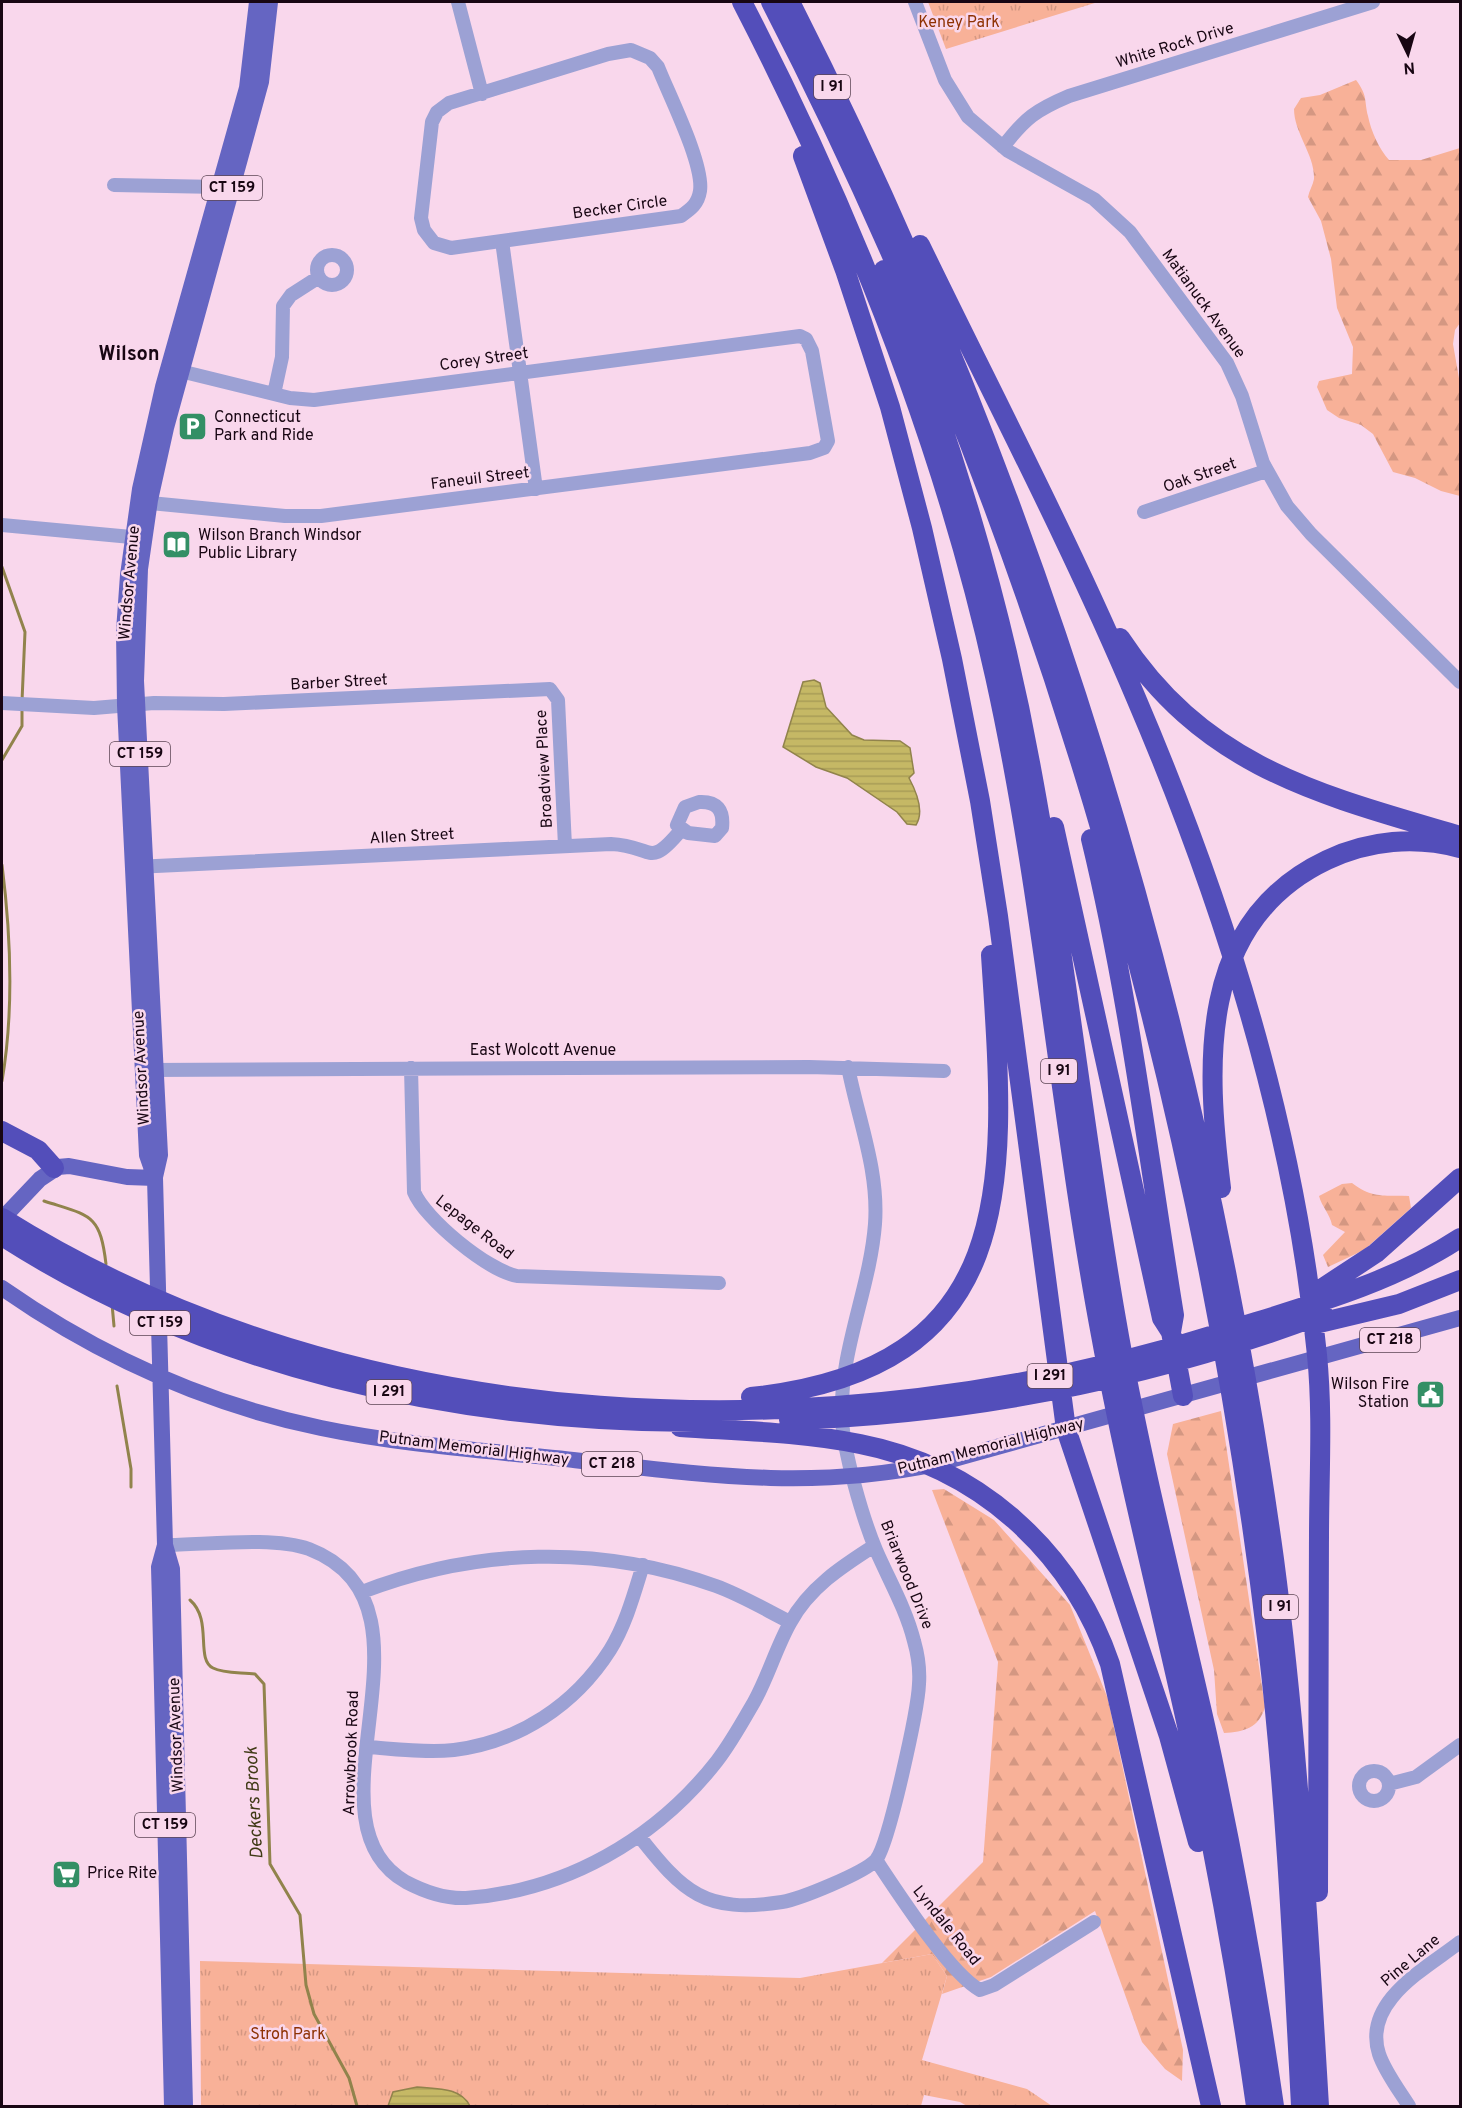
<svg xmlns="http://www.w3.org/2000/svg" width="1462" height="2108" font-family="Overpass,sans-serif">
  <defs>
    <pattern id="forest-firs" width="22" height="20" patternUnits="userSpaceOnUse" patternTransform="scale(1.5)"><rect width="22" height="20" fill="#f8b198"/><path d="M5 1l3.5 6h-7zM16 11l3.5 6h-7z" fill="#d49782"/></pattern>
    <pattern id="park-tufts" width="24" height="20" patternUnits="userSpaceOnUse" patternTransform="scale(1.5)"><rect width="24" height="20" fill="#f8b198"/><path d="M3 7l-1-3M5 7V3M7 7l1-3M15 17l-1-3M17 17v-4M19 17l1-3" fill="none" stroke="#d49782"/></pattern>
    <pattern id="water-rules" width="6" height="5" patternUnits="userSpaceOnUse" patternTransform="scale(1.5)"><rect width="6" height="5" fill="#c5b865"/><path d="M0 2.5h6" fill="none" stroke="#a89d57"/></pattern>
  </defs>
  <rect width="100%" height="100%" fill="#f9d7ec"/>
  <path fill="url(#forest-firs)" d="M1356,80C1368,96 1364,100 1368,116C1371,131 1379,149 1389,160H1421L1460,148V323L1455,330L1453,344L1460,384V496L1441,491L1415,478L1393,472L1373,434L1361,425L1339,418L1327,410L1317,387L1319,381L1352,374L1353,347L1337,308L1331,259L1321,221L1308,197C1309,191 1313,185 1314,179C1315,155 1294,133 1294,109L1301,98L1320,95Z
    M1352,1183C1373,1199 1385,1195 1409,1196L1411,1208L1364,1250L1328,1267L1323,1255L1345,1232L1332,1225C1330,1214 1322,1207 1319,1196L1342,1184Z
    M1221,1411L1265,1707C1259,1728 1244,1732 1224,1733L1217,1714L1214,1670L1167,1454L1173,1424Z
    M944,1489L994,1520L1070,1605L1108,1699L1183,2050L1182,2081L1165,2069L1142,2042L1095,1911L991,1977L942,1994L947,1976L932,1954L882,1963L983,1862L998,1662L932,1490Z"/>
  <path fill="url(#park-tufts)" d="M928,2H1098L946,49Z
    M932,1954L947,1976L922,2060L1027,2089L1052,2106H967L960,2102L924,2095L921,2106H201L200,1961L800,1978Z"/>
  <path fill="url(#water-rules)" stroke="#91834c" stroke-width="1.5" d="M814,680L820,683L826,707L852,735L864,740L900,741L910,748L914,773L909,778C916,791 925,811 916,825L907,824L897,812L847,778L816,767L783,747L803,682Z
    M417,2087C437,2089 460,2087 470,2106H388L393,2092Z"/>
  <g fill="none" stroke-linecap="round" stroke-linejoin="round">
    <path stroke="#91834c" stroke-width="3" d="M2,567L25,632L22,701
      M2,760L22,726V707
      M2,865C11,936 14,1011 2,1081
      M44,1201C90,1216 100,1213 106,1264
      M112,1304L114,1326
      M117,1386L131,1469V1487
      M190,1600C213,1620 195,1659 213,1668C224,1674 242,1672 255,1674L264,1684L270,1864L300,1915L306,1985L314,2014L349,2078L357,2106"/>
    <path stroke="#9ca1d4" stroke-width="14" d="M458,2L482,94
      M915,2L945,80L968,117L1008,151L1094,199L1130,232L1227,363L1242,396L1263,463L1287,506L1311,534L1460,682
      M631,50L650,58L658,67C669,95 704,164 700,191C698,204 691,209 681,216L451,248L434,243L424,230L421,218L432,122L437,112L449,103L608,54Z
      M1003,147C1025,118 1036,110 1069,96L1373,2
      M114,185L219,187
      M502,241L536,489
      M317 270a15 15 0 1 1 30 0a15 15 0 1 1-30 0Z
      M274,394L282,357L283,306L291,295L319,277
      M140,502L285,516H321L810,453L824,448L828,441L812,351L806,339L800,336L314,400L290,398L172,369
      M1144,512L1266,471
      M2,525L142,538
      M2,703L94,708L154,703L224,704L550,689L558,700L565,846
      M699,802C717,801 724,810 722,828L715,836L688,833L677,825L685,807Z
      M135,867L611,844C654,846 648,870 681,830
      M411,1068L414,1192C425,1219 487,1270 517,1276L719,1283
      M148,1070L809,1067L944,1071
      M165,1545C205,1545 272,1536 309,1549C454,1605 295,1819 406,1882C425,1892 445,1899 466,1898C566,1891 656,1839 717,1761C731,1743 743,1721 754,1702C768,1677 776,1648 790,1623C809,1588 841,1567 874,1546
      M362,1592C476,1548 600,1544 716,1586C741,1595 766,1610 790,1622
      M368,1747C396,1749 426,1753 454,1750C519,1742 575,1705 610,1650C626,1624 634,1594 643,1565
      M1359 1786a15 15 0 1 1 30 0a15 15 0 1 1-30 0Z
      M1389,1784L1416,1777L1460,1745
      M639,1836C683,1892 705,1914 782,1902C800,1899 864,1873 876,1860C889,1844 918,1709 919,1684C920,1670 918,1655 914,1641C906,1609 889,1580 876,1550C863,1519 843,1451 842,1418C839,1352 870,1289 875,1224C879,1170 858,1119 848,1067
      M876,1860C896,1890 950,1974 980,1990L994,1985L1094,1922
      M1409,2106C1399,2090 1385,2072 1379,2054C1362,2001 1427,1968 1460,1942"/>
    <path stroke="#6565c2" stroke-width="16" d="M155,1177L160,1155L136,681L140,569L150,500L166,428L261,82L270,2
      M2,1219L40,1179L58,1167L69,1166L127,1177L155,1178
      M2,1288C98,1355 206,1404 321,1428C407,1446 496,1451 582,1461C706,1475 812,1490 936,1464L1460,1318
      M165,1545L172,1569L185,2106
      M172,2106L160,1603L159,1567L165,1545L155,1178L147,1155L125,705L124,631L128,575L140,489L163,387L247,88L257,2"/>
    <path stroke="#534eba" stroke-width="20" d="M742,2C852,215 943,441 995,676C1043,893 1060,1116 1101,1335C1125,1467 1159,1598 1188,1730C1215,1854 1238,1980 1256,2106
      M771,2C1035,514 1199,1075 1268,1646C1286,1799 1293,1953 1301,2106
      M790,2C1038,490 1199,1017 1274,1559C1298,1741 1308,1923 1319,2106
      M803,156L845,270L890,407L922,528L952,659L980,801L998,916L1066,1429L1169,1736L1198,1842
      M920,245C993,396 1071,544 1136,698C1225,906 1295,1129 1317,1355C1323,1415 1319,1477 1319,1537C1318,1655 1319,1773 1318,1892
      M884,270C949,430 1000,597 1031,768C1065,950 1084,1136 1116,1319C1140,1459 1176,1596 1207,1734C1234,1858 1256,1982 1274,2106
      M1120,638C1205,768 1321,795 1460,836
      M1054,827L1162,1318L1171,1332L1183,1396
      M1091,839C1129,996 1148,1156 1174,1315L1171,1332
      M2,1131L38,1150L54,1168
      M1221,1188C1206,1066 1196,922 1327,860C1369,840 1416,836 1460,848
      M2,1218C360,1442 831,1457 1227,1331C1307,1306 1390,1284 1460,1238
      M2,1236C208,1368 451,1421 694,1422
      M1312,1295L1376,1253L1460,1178
      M1311,1325L1399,1304L1460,1280
      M751,1397C1027,1368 1005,1173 991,955
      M789,1420C971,1414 1152,1378 1323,1314
      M680,1427C740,1431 801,1432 860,1444C978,1467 1071,1550 1110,1664L1211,2106"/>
  </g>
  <defs>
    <symbol id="parking-square" viewBox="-11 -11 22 22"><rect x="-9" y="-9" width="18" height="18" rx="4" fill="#338f65" stroke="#f9d7ec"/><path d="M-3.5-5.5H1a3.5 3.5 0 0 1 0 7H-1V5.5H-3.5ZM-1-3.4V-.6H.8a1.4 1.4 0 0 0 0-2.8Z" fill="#fff"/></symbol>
    <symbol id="library-square" viewBox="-11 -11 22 22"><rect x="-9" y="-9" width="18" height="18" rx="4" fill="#338f65" stroke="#f9d7ec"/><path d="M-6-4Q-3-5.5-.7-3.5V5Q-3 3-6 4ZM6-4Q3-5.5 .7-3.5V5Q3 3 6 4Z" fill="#fff"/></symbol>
    <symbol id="civic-square" viewBox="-11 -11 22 22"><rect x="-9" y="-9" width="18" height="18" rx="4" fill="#338f65" stroke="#f9d7ec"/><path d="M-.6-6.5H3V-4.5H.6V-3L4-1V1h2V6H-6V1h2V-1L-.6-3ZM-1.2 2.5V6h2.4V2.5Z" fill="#fff"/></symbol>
    <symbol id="supermarket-square" viewBox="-11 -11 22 22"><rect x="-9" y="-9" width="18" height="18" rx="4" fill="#338f65" stroke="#f9d7ec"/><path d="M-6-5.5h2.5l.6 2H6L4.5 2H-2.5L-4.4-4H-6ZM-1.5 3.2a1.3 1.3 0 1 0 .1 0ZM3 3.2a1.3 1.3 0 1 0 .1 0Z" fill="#fff"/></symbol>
  </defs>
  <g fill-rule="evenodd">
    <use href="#parking-square" x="176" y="410" width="33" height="33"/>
    <use href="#library-square" x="160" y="528" width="33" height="33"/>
    <use href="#civic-square" x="1414" y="1378" width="33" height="33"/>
    <use href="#supermarket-square" x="50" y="1858" width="33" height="33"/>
  </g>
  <g text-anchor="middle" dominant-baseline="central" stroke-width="5" stroke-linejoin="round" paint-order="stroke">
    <g fill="#f9d7ec" stroke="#5c4554" stroke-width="1.5">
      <rect x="814" y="75" width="36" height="24" rx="4.5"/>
      <rect x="202" y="176" width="60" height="24" rx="4.5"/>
      <rect x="110" y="742" width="60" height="24" rx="4.5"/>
      <rect x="1041" y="1059" width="36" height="24" rx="4.5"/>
      <rect x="130" y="1311" width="60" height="24" rx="4.5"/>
      <rect x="1360" y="1328" width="60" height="24" rx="4.5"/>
      <rect x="1027.5" y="1364" width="45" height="24" rx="4.5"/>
      <rect x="366.5" y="1380" width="45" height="24" rx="4.5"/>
      <rect x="582" y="1452" width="60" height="24" rx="4.5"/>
      <rect x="1262" y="1595" width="36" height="24" rx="4.5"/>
      <rect x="135" y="1813" width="60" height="24" rx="4.5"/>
    </g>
    <g font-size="15" font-weight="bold" fill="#180613">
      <text x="832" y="87">I 91</text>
      <text x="232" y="188">CT 159</text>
      <text x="140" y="754">CT 159</text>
      <text x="1059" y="1071">I 91</text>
      <text x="160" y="1323">CT 159</text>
      <text x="1390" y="1340">CT 218</text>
      <text x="1050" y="1376">I 291</text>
      <text x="389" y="1392">I 291</text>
      <text x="612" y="1464">CT 218</text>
      <text x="1280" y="1607">I 91</text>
      <text x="165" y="1825">CT 159</text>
    </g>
    <g font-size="16" fill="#8e3103" stroke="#f9d7ec">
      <text x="959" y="23">Keney Park</text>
      <text x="288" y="2035">Stroh Park</text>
    </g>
    <g font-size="16" fill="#180613" stroke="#f9d7ec">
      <text transform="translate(1175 46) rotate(-17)">White Rock Drive</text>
      <text transform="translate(620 208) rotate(-8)">Becker Circle</text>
      <text transform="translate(1203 304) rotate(54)">Matianuck Avenue</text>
      <text transform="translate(484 360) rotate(-8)">Corey Street</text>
      <text transform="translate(1200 476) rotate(-19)">Oak Street</text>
      <text transform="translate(480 479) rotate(-7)">Faneuil Street</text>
      <text transform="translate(130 583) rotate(-85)">Windsor Avenue</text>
      <text transform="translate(339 683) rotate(-3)">Barber Street</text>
      <text transform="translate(545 769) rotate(-93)">Broadview Place</text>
      <text transform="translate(412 837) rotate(-3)">Allen Street</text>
      <text x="543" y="1051">East Wolcott Avenue</text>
      <text transform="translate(142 1068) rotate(-93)">Windsor Avenue</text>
      <text transform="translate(474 1228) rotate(38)">Lepage Road</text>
      <text transform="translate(991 1447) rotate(-14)">Putnam Memorial Highway</text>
      <text transform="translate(474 1449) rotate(7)">Putnam Memorial Highway</text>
      <text transform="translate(906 1575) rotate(68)">Briarwood Drive</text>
      <text transform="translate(177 1735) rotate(-92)">Windsor Avenue</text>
      <text transform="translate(352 1753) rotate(-88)">Arrowbrook Road</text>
      <text transform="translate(946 1926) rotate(51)">Lyndale Road</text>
      <text transform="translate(1411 1961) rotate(-40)">Pine Lane</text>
    </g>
    <g font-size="16" fill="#180613" stroke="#f9d7ec" text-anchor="start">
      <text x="214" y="418">Connecticut<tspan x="214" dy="18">Park and Ride</tspan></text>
      <text x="198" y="536">Wilson Branch Windsor<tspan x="198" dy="18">Public Library</tspan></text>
      <text x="1409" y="1385" text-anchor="end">Wilson Fire<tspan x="1409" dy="18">Station</tspan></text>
      <text x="87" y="1874">Price Rite</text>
    </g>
    <g font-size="18" font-style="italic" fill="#403a16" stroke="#f9d7ec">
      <text transform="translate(255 1803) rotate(-93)">Deckers Brook</text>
    </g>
    <g font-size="20" font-weight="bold" fill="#180613" stroke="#f9d7ec">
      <text x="129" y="355">Wilson</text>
    </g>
  </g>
  <rect width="1462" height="2108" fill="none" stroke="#180613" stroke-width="6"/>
  <g transform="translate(1408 54) rotate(175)" stroke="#f9d7ec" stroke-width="4.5" paint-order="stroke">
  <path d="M0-4.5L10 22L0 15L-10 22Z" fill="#180613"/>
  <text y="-9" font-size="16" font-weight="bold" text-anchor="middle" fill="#180613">N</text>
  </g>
</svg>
